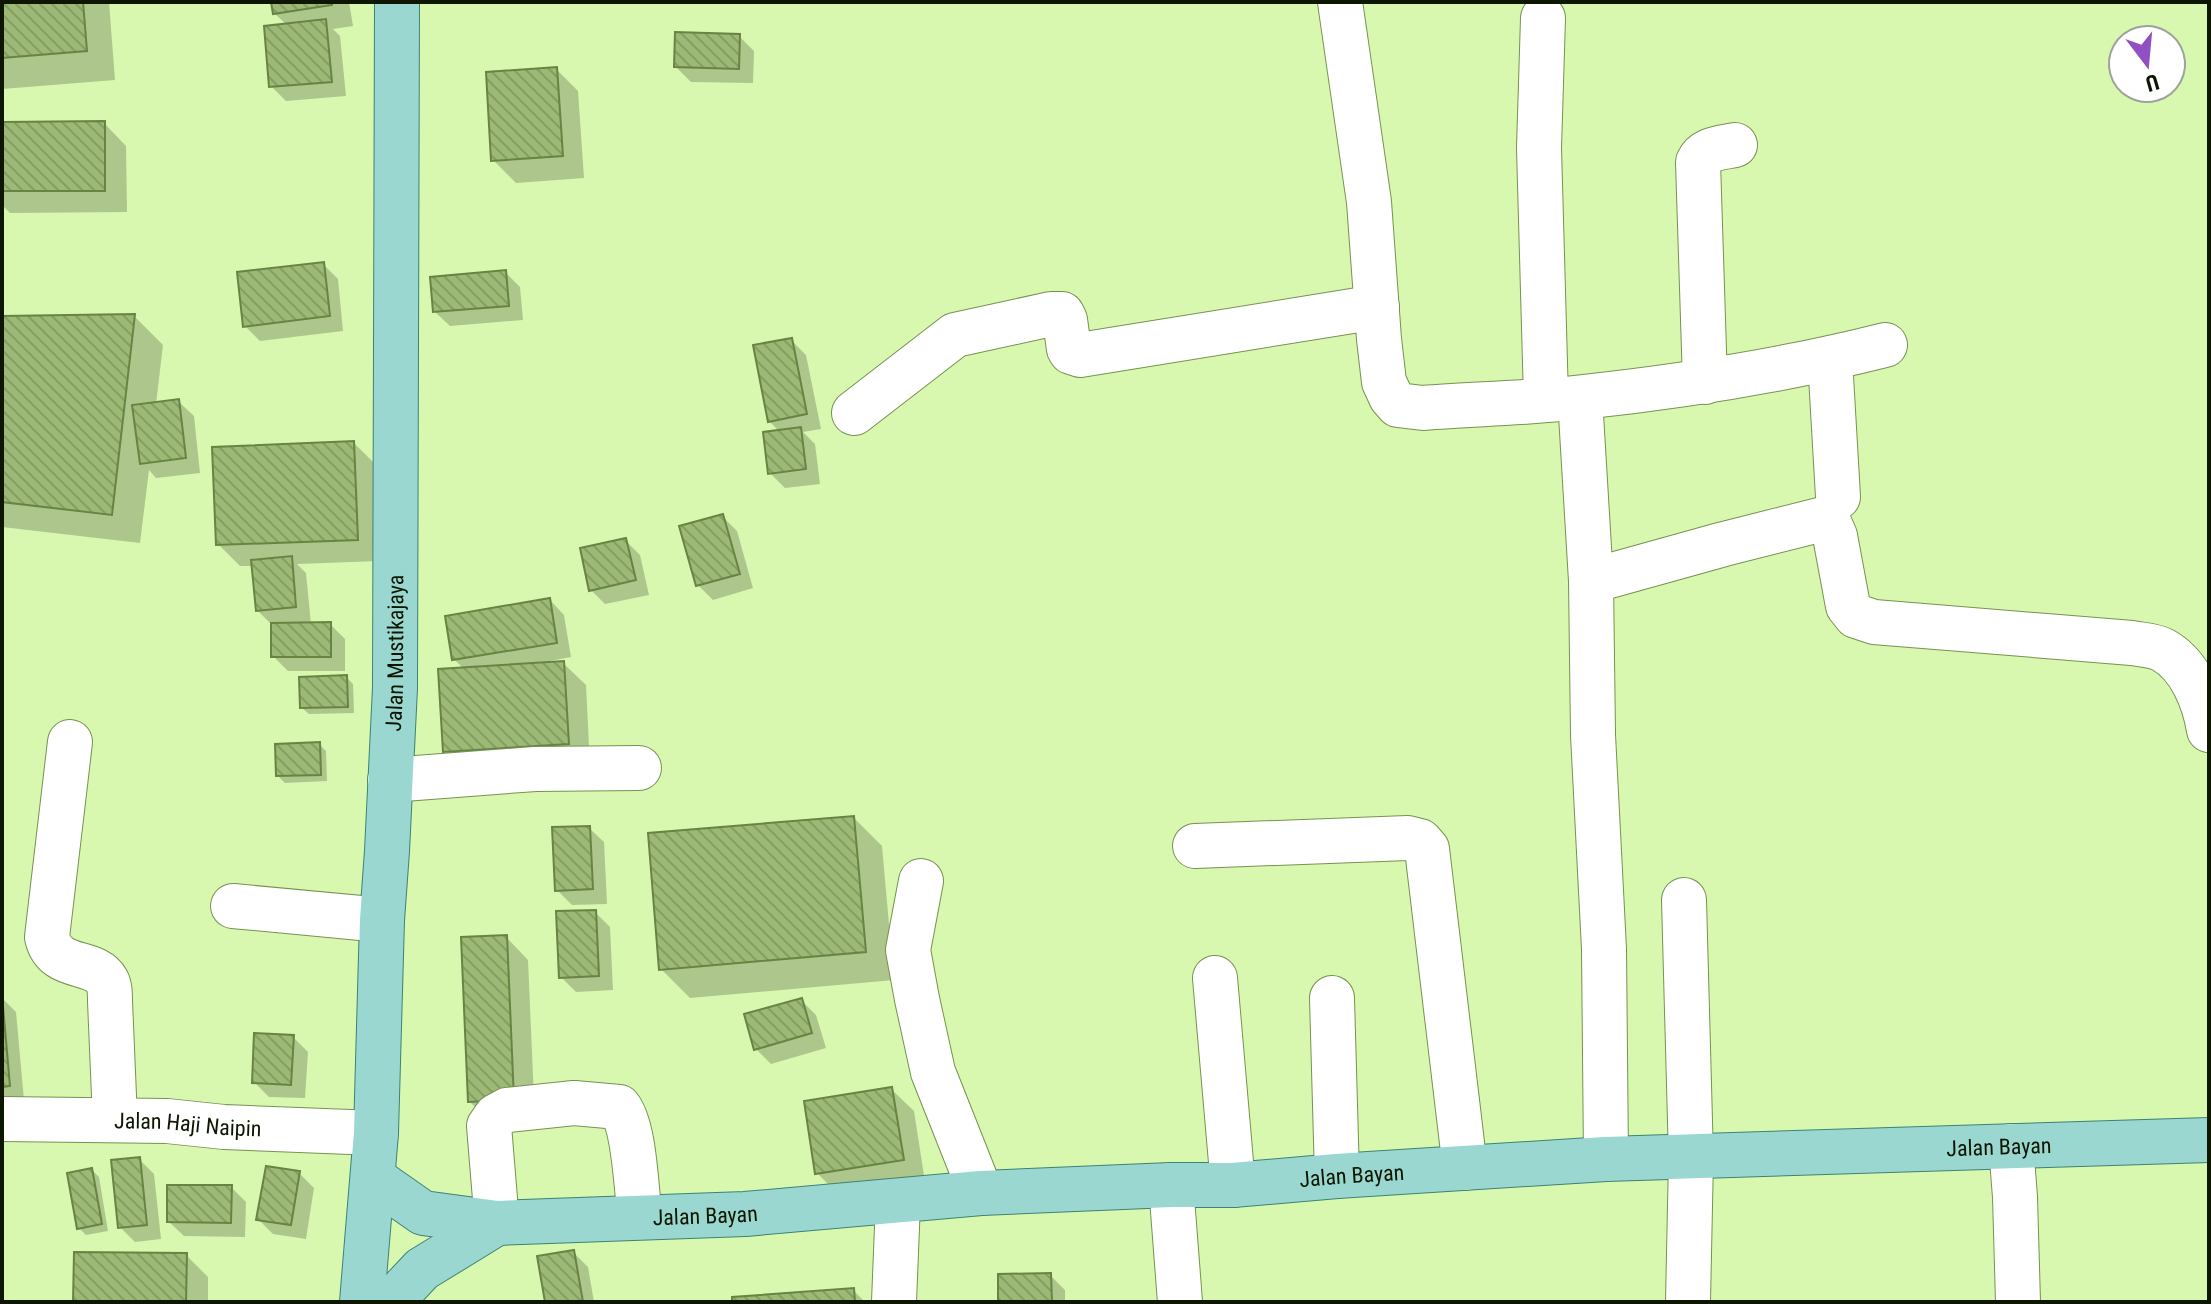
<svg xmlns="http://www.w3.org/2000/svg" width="2211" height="1304" font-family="'Roboto Condensed',sans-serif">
  <defs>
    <pattern id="building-back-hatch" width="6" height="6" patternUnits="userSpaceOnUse" patternTransform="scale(2)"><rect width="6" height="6" fill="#9cb975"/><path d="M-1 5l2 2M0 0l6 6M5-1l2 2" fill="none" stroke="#859e63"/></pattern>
  </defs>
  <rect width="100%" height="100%" fill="#d8f8b0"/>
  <path fill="#0003" d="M2,2H109L115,80L2,89Z
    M273,2H349L353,26L333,29L340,36L346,96L286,101L271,86L287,25L274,13Z
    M739,36L754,51L753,83L691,82L676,67Z
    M556,69L578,91L584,178L516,183L493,160Z
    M104,123L126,146L127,212L10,213L2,205V124Z
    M323,264L338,279L343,331L260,341L245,326Z
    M505,272L520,287L523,320L450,326L435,312Z
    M134,316L163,345L156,404L179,402L194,416L200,473L156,478L149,470L140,543L2,527V318Z
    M791,340L806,355L821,429L803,432L815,444L820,484L785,488L770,473L780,432L769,421Z
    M354,443L376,465L379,561L297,564L306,573L311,624H330L345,639V671H288L273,656V626L257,610L253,566H240L218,544Z
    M722,516L737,531L753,588L713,600L698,585Z
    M626,541L640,555L649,595L605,604L591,590Z
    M550,600L564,615L571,657L550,661V664L563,663L586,685L590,766L468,773L445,751L464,669L454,659Z
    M346,677L353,684L354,713L309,714L302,708Z
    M319,744L326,751L327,781L285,783L278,776Z
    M854,818L882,846L894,980L690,998L661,969Z
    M589,828L604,842L607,904L572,905L557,890Z
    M595,912L610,927L613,990L576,992L561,977Z
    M506,937L528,960L535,1122L492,1124L470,1102Z
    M2,998L16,1012L24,1100L2,1102Z
    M801,1000L816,1015L826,1048L771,1064L756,1049Z
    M293,1037L308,1052L305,1098L269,1097L254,1082Z
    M891,1089L914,1111L925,1182L839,1195L817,1173Z
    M139,1159L154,1174L161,1239L135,1242L120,1227Z
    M92,1170L99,1177L108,1231L86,1235L79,1228Z
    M299,1173L314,1188L306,1239L273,1234L258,1219Z
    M231,1187L246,1202L245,1237L184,1236L169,1222Z
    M573,1252L588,1267L594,1302H547Z
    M186,1255L208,1277V1302H75Z
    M1050,1275L1065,1290V1302H1000Z
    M853,1290L865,1302H734Z"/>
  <path fill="url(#building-back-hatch)" stroke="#698442" stroke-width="2" d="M2,2H83L87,51L2,58Z
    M271,2H332V5L273,14Z
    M326,19L332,82L269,87L264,26Z
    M675,32L740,34L739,69L674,67Z
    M557,67L563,156L491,161L486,72Z
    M105,121V191H2V122Z
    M324,262L330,316L243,327L237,272Z
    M506,270L509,306L433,312L430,277Z
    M135,314L112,515L2,502V316Z
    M792,338L807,414L768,422L753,345Z
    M179,399L186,458L140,464L132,405Z
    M801,427L806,469L768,474L763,432Z
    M354,441L358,540L216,545L212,447Z
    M723,514L740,574L696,586L679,526Z
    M626,538L636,580L589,591L580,548Z
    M292,556L296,607L256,611L251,560Z
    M550,598L557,643L452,660L445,616Z
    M331,622V657H271V623Z
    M564,661L569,744L443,752L438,669Z
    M347,675L348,707L300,708L299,677Z
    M320,742L321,775L276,776L275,744Z
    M854,816L866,952L659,970L648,833Z
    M590,826L593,889L555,891L552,827Z
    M596,910L599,976L559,978L556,911Z
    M507,935L514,1100L468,1102L461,937Z
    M2,995L10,1086L2,1087Z
    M802,998L812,1033L754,1050L744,1014Z
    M254,1033L294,1035L291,1085L252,1083Z
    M892,1087L904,1160L815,1174L804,1101Z
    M140,1157L147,1225L118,1228L111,1160Z
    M266,1166L300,1171L291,1225L256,1220Z
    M92,1168L102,1224L77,1229L67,1173Z
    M167,1185H232L231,1223L167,1222Z
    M574,1250L583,1302H545L537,1256Z
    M74,1252L187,1253L186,1302H73Z
    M1051,1273L1052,1302H998V1274Z
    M854,1288L855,1302H732V1297Z"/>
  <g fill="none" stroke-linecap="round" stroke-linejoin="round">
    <defs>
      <g id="minor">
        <path d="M1340,2L1369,202L1379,339L1384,382L1391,397L1398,405L1423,408C1476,404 1530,403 1583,397C1685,386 1786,370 1885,345"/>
        <path d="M1543,18L1539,148L1546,399"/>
        <path d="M1830,359L1838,497"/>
        <path d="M1705,382L1698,162C1704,148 1721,148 1735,145"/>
        <path d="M1580,398L1591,581L1593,735L1604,949L1606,1159"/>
        <path d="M854,413L955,335L1051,314H1062L1065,320L1069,349L1071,352L1080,355L1377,307"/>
        <path d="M1591,581L1724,544L1827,518L1835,536L1848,606L1856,616L1874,622L2132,643C2142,645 2154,645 2163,650C2190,665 2204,700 2209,730"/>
        <path d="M70,742L47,937C55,972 94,958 107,981C110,986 110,995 110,1001L115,1120"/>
        <path d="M390,780L535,769L639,768"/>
        <path d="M1195,846L1408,838L1420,841L1427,849L1465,1168"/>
        <path d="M921,881L908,950L917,999L933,1072L981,1193"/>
        <path d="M1684,900L1691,1158L1688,1302"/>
        <path d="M233,906L382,920"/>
        <path d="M1215,978L1233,1185"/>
        <path d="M1332,998L1337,1176"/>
        <path id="s1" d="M2,1119L167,1121L224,1127L376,1133"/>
        <path d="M2011,1146L2015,1197L2018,1302"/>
        <path d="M1171,1185L1180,1302"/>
        <path d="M497,1223L489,1126L496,1116L507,1110L574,1103L619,1107C635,1126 636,1190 640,1217"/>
        <path d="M894,1302L898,1202"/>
      </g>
      <g id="major">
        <path id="s2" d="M373,1178L423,1213L497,1223L745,1214L981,1193L1171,1185H1233L1337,1176L1606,1159L2209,1140"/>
        <path id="s3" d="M362,1302L376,1133L382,920L387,851L395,688L397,2"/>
        <path d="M391,1302L422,1269L497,1223"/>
      </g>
    </defs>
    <use href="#minor" stroke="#779250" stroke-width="46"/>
    <use href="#major" stroke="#3d8274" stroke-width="46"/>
    <use href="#minor" stroke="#fff" stroke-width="44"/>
    <use href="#major" stroke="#9bd7d1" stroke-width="44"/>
  </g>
  <g text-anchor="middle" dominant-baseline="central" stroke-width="6" stroke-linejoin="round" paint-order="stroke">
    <g font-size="22" fill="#0c1600" stroke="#fff">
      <text stroke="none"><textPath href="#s3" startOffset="650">Jalan Mustikajaya</textPath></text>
      <text stroke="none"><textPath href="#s1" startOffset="186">Jalan Haji Naipin</textPath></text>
      <text stroke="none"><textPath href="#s2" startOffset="1640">Jalan Bayan</textPath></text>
      <text stroke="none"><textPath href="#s2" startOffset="992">Jalan Bayan</textPath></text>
      <text stroke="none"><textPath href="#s2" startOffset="344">Jalan Bayan</textPath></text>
    </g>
  </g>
  <rect width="2211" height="1304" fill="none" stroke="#0c1600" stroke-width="8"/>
  <g transform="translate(2147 64) rotate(164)"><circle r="38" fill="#ffffff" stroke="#9ea299" stroke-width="2"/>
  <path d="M0-6L14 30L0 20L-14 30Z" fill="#914fc4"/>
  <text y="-12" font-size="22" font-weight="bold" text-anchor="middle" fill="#0c1600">U</text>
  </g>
</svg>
